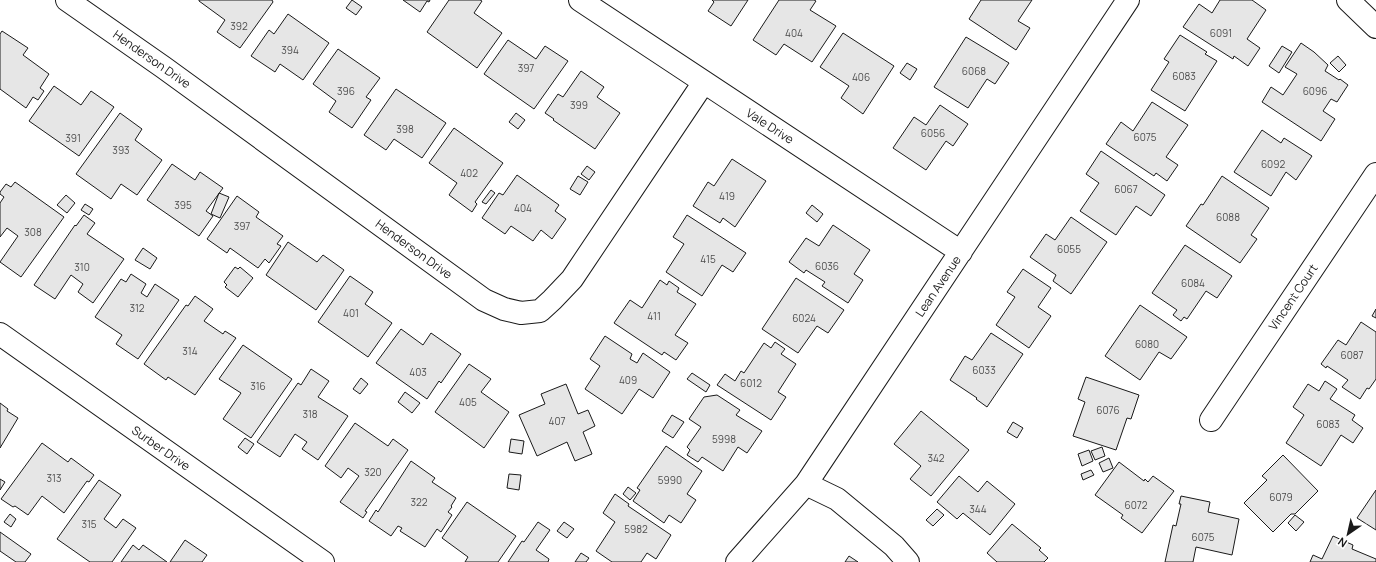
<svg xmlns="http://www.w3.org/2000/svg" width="1376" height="562" font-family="Manrope,sans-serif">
  <rect width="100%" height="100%" fill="#fff"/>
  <path fill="#e6e6e6" stroke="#1a1a1a" d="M199,0H272L273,2L240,48L217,32L225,20L199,1Z
    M352,0L362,7L356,15L346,8Z
    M403,0H430L429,2L427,1L420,12Z
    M449,0H480L482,1L474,13L502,33L477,68L427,32Z
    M712,0H748L731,26L708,11L714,2Z
    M779,0H814L816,1L810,10L836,26L812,62L784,44L776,55L753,40Z
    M981,0H1032L1018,21L1030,28L1016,50L969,19Z
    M1220,0H1252L1266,10L1247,39L1260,48L1248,66L1234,56L1233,59L1183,27L1199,4L1212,13Z
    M288,14L329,43L303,80L280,64L275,72L251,56L269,30L274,34Z
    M2,31L28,48L23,55L49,74L40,88L44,91L38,100L33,97L26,108L0,89V34Z
    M843,33L894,66L863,114L841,98L849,86L820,67Z
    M1180,35L1207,52L1205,54L1217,61L1185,111L1151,90L1169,62L1164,59Z
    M966,37L1009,63L995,84L987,79L968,108L934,87Z
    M508,40L536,59L545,46L568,61L534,109L484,74Z
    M1301,43L1314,52L1328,65L1325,71L1339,80L1340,79L1348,85L1337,102L1331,99L1323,111L1335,119L1321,141L1262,102L1271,87L1283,95L1297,74L1285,67Z
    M1282,46L1292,52L1279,73L1269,66Z
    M338,49L380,78L366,97L371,100L352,128L329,112L336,101L313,84Z
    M1338,56L1346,65L1339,72L1330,63Z
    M907,63L917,69L910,80L900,73Z
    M581,71L604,87L597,97L620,113L595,149L553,120L554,119L545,113L558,94L563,97Z
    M54,86L81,105L91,91L114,107L79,156L29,121Z
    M396,89L446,123L422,158L394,139L386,150L364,135Z
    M1152,102L1188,125L1166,157L1178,165L1167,181L1156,173L1154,176L1106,144L1121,122L1133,131Z
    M940,105L968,124L953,146L946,141L926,170L893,148L914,117L926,125Z
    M120,113L142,129L135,140L162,160L137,195L121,184L111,199L76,174Z
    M516,113L525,120L518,129L509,122Z
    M454,128L503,163L475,202L477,204L472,212L449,195L457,183L429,163Z
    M1262,130L1281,143L1284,138L1312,156L1296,180L1286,172L1271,196L1234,172Z
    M1101,151L1165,195L1151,216L1136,206L1116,235L1080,211L1099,183L1086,174Z
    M732,159L766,181L735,227L723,218L720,223L693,206L708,182L714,186Z
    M172,164L195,180L200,172L223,188L206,211L213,216L199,236L147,200Z
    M587,166L595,172L589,180L581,174Z
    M517,175L559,205L555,211L566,219L552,239L541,230L533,241L511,226L505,234L482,218L499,193L503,195Z
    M578,176L588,182L580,195L570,189Z
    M1222,176L1269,208L1251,235L1257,239L1240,263L1186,226L1201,204L1203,205Z
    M15,182L64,217L21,277L0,262L18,236L7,228L0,237V203L4,197L0,194V192L6,184L11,187Z
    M491,190L495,193L486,204L482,202Z
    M219,193L229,197L220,218L211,214Z
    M66,195L75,203L67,213L57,205Z
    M237,196L259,212L256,217L283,236L277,244L281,246L269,263L265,259L258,268L230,248L227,253L207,239Z
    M85,204L93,209L89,215L81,210Z
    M812,205L823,214L817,222L806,213Z
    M84,215L95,223L87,234L124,259L93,303L78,292L83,284L71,275L55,299L34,285L75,225L76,226Z
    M687,215L746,253L733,272L722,265L702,296L666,272L684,244L673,237Z
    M1071,217L1107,242L1071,294L1053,281L1056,275L1030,257L1046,234L1055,240Z
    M833,225L870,250L854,274L863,280L848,303L822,286L825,282L806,270L804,273L789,262L806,238L819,246Z
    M288,242L317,262L323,255L344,270L316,310L266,275Z
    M1185,245L1232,276L1217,298L1206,291L1187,319L1184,317L1181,321L1173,315L1177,310L1152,293Z
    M143,248L157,258L150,269L135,260Z
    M235,267L238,269L240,267L253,278L238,297L225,287L227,285L224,282Z
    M1023,269L1051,288L1038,307L1051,316L1029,348L996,325L1015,297L1007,292Z
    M131,274L146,284L141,293L147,297L155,284L179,300L138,359L116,344L122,335L95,317L121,279L126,282Z
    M350,276L373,292L365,304L392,323L368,357L318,322Z
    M796,278L844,310L828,333L817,326L798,353L762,329Z
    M660,280L667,285L669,281L679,288L677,292L696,304L675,335L688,343L676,360L664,352L662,355L614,323L630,300L642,308Z
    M195,296L213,309L204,321L223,334L225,331L236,338L195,395L168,377L166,380L144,364L186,305L188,306Z
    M1140,305L1187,337L1171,359L1159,352L1140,380L1105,356Z
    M1376,309V318L1372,316Z
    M1361,322L1376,332V379L1369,389L1367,388L1360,399L1342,387L1348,380L1327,366L1326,368L1321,364L1338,340L1346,345Z
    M401,329L423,345L431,333L461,354L441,383L439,381L427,399L376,363Z
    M991,333L1023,354L987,407L976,399L977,398L950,380L965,356L972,360Z
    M605,336L632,354L630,359L637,363L643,353L670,372L653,398L639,389L622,414L585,389L600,366L590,359Z
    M775,342L785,349L781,354L796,364L778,392L786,397L771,420L717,385L725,374L735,381L741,371L744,373L764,343L771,348Z
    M243,345L292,379L251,438L223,419L241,393L219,379Z
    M469,364L491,379L481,392L509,412L484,448L435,412Z
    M311,369L329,381L318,397L348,416L318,460L302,449L307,442L295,434L280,457L257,442L298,383L301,385Z
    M692,373L710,385L706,392L687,379Z
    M1086,377L1139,395L1131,419L1127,418L1116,450L1073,436L1085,402L1078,399Z
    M361,378L368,384L360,394L353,389Z
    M1325,381L1337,389L1330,399L1355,415L1352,420L1363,428L1353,443L1341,435L1321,466L1286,443L1304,415L1293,407L1308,384L1319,391Z
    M566,384L578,414L588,410L595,426L583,432L592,454L575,461L567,442L537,456L519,415L545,404L541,394Z
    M405,392L420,403L412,413L398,402Z
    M717,395L740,410L736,415L762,431L747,453L738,447L723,471L702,457L698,462L687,455L690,450L687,447L701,427L689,419L704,397Z
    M0,403L8,409L7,411L18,418L0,448Z
    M921,411L969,450L931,496L910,479L921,466L894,444Z
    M672,415L684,422L673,438L662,431Z
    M1013,422L1023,428L1017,438L1007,432Z
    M355,423L388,446L393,439L408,450L365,511L367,512L363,518L340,502L359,476L348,468L341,478L325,466Z
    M245,438L254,444L247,454L238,447Z
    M511,439L524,441L522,454L509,452Z
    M42,443L68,462L71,458L94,475L89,482L87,481L64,513L42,496L28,515L15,506L13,507L1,499Z
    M666,446L702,471L687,494L696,500L681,523L669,515L664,523L633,501L640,490L637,488Z
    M1102,447L1105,456L1095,460L1091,451Z
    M1089,450L1093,461L1082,466L1078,454Z
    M1283,455L1318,491L1295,514H1291L1273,532L1244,503L1267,480L1262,476Z
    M1109,458L1113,468L1103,472L1099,463Z
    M411,461L435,478L432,482L456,498L451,506L452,507L448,512L452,515L441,532L437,529L425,547L400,531L402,528L398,526L391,536L369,521L376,510L378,512Z
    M1119,462L1144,481L1145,479L1148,482L1153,476L1174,491L1142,533L1121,518L1123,515L1095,495Z
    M1091,470L1094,475L1083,480L1081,474Z
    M509,474L521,475L519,490L507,488Z
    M959,476L978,492L987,481L1015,504L990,535L963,513L957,519L937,502Z
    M0,479L5,482L0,490Z
    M99,480L121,495L104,519L116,528L123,519L136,528L112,562H90L57,539Z
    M628,487L636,493L630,500L623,494Z
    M1376,490V530L1357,518Z
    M615,494L629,504L628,506L671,535L656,559L647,553L641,562H612L596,551L615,522L603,513Z
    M1181,496L1210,502L1208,512L1239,519L1232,555L1196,547L1193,562H1165L1173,525L1176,526L1181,504H1179Z
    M467,502L516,536L498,562H465L468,557L442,538Z
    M937,509L944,515L933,526L926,520Z
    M10,514L16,519L11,527L4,522Z
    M1295,515L1304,522L1296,531L1288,523Z
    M538,522L550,530L536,550L549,559L548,562H508L522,541L524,542Z
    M564,522L574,529L567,538L557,531Z
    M1012,524L1041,548L1039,550L1048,558L1044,562H997L987,553Z
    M0,532L31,554L25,562H16L0,551Z
    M1333,536L1353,545L1352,549L1376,559V562H1310L1313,555L1322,559Z
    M185,540L207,555L202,562H170Z
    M133,545L139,550L143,545L167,562H121Z
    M581,553L589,558L586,562H575Z
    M849,556L858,562H845Z"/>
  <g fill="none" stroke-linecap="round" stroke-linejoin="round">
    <defs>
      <path id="minor" d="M67,0L163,67L484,300L504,309L521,313L540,311L552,300L572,279L704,82
        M580,0L961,252
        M0,334L323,562
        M1211,420L1376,174
        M806,484L837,499L894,546L908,562
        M737,562L806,484L1128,0"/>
      <path id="major" d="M1348,0L1376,27"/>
    </defs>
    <use href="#minor" stroke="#1a1a1a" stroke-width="24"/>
    <use href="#major" stroke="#1a1a1a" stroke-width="24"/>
    <use href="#minor" stroke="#fff" stroke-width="22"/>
    <use href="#major" stroke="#fff" stroke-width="22"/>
  </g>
  <g text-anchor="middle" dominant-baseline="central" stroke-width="3" stroke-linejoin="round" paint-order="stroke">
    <g font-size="10" fill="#4d4d4d">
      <text x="239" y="26">392</text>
      <text x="794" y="33">404</text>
      <text x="1221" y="33">6091</text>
      <text x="290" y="50">394</text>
      <text x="526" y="68">397</text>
      <text x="974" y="71">6068</text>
      <text x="1184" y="76">6083</text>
      <text x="861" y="77">406</text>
      <text x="346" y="91">396</text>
      <text x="1315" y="91">6096</text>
      <text x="579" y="105">399</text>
      <text x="405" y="129">398</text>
      <text x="933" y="133">6056</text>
      <text x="1145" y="137">6075</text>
      <text x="73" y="138">391</text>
      <text x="121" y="150">393</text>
      <text x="1273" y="164">6092</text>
      <text x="469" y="173">402</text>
      <text x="1126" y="189">6067</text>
      <text x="727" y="196">419</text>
      <text x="183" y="205">395</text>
      <text x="523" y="208">404</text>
      <text x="1228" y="217">6088</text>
      <text x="242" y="226">397</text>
      <text x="33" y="232">308</text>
      <text x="1069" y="249">6055</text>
      <text x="708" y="259">415</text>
      <text x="827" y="266">6036</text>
      <text x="82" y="267">310</text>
      <text x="1193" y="283">6084</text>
      <text x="137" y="308">312</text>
      <text x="351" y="313">401</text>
      <text x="654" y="316">411</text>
      <text x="804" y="318">6024</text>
      <text x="1147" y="344">6080</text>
      <text x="190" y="351">314</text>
      <text x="1352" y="355">6087</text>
      <text x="984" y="370">6033</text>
      <text x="418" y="372">403</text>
      <text x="628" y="380">409</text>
      <text x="751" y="383">6012</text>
      <text x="258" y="386">316</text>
      <text x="468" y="402">405</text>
      <text x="1108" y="410">6076</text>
      <text x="310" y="414">318</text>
      <text x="557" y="421">407</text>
      <text x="1328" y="424">6083</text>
      <text x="724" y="439">5998</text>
      <text x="936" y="458">342</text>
      <text x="373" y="472">320</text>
      <text x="54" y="478">313</text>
      <text x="670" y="480">5990</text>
      <text x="1281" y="497">6079</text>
      <text x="419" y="502">322</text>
      <text x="1136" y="505">6072</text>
      <text x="978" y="509">344</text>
      <text x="89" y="524">315</text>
      <text x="636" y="529">5982</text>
      <text x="1203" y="537">6075</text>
    </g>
    <g font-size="12" fill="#1a1a1a" stroke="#fff">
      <text transform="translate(152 59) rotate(35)">Henderson Drive</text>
      <text transform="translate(770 126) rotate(33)">Vale Drive</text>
      <text transform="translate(414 249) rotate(36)">Henderson Drive</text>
      <text transform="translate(938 286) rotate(-56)">Lean Avenue</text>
      <text transform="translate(1293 297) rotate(-56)">Vincent Court</text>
      <text transform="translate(161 448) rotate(35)">Surber Drive</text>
    </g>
  </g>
  <g transform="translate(1348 534) rotate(214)" stroke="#ffffff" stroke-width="3" paint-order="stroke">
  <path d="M0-3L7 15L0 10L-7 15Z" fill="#1a1a1a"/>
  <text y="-6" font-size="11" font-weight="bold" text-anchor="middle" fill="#1a1a1a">N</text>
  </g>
</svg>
